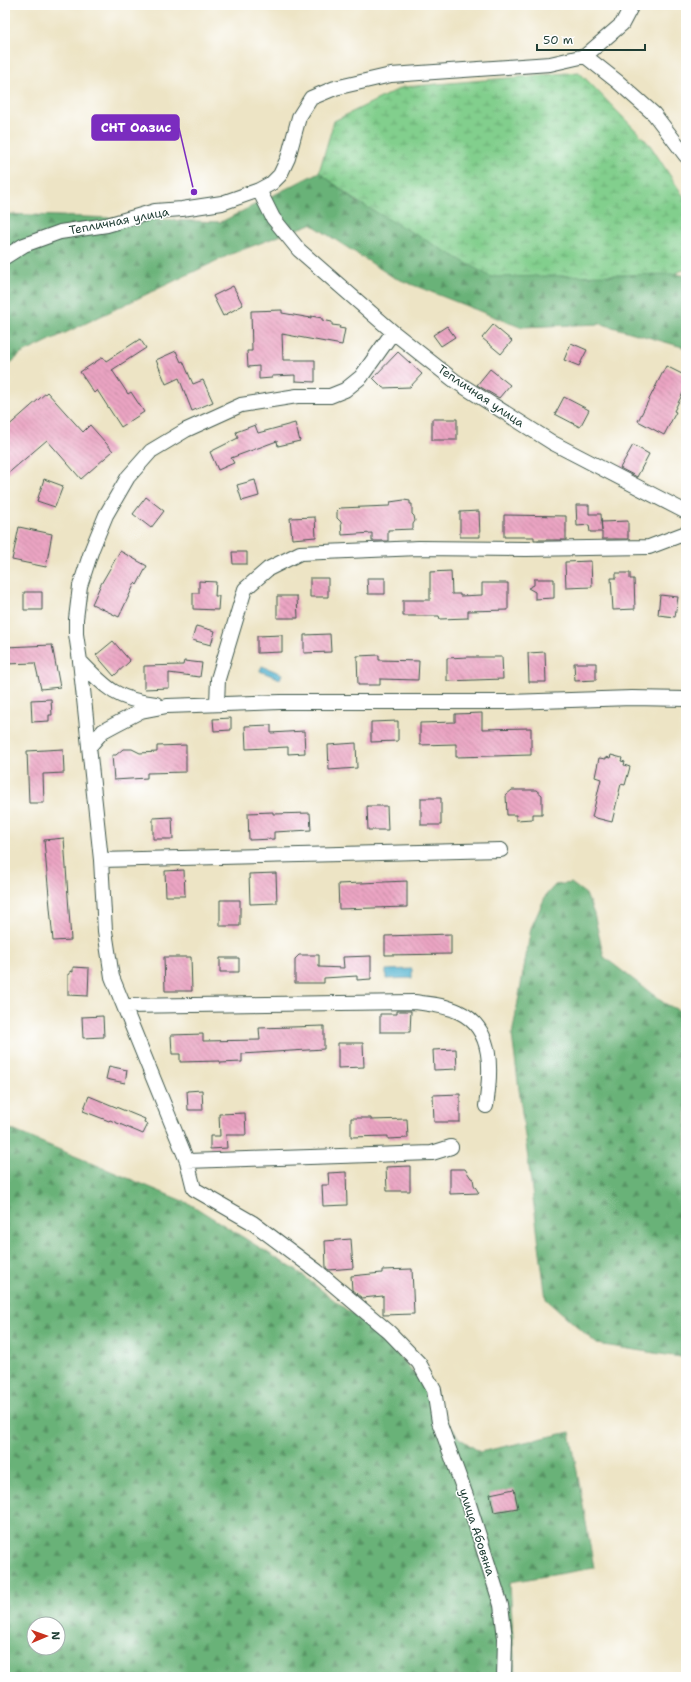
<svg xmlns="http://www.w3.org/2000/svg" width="691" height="1682" font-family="'Shantell Sans',sans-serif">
  <defs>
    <pattern id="forest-firs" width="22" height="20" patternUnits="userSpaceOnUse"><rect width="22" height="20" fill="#69b278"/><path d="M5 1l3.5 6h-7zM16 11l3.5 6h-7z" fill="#569263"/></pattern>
    <pattern id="wetland-marsh" width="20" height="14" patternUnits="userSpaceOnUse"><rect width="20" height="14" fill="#82cf8d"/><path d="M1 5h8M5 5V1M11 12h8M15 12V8" fill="none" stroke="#6aa974"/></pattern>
    <pattern id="building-back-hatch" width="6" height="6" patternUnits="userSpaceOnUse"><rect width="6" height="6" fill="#eba4c3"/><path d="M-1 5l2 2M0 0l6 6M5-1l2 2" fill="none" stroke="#be879f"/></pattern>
  </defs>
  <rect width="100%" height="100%" fill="#fff"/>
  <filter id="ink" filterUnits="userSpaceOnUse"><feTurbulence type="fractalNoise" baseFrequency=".025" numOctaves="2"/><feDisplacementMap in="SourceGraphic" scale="8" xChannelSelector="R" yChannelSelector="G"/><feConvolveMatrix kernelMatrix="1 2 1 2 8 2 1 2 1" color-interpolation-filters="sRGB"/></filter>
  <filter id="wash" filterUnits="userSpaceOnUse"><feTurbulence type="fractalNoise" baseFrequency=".012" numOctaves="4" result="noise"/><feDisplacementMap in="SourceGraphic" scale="16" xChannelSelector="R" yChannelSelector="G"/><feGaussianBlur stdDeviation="0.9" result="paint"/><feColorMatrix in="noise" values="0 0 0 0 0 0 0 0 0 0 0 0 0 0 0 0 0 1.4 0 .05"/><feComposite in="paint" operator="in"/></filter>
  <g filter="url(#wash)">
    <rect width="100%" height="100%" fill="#ede4c5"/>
    <path fill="url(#forest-firs)" stroke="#447856" fill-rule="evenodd" d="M319,172L358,203L686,276V348L602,324L520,327L393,277L311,224L231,254L21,354L5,368V214L221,222Z
      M571,883L586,894L594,914L604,957L664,1003L686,1014V1358L597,1344L546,1299L512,1035L531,928L546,895L555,885Z
      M5,1127L190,1204L297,1271L384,1339L418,1378L459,1438L480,1452L570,1432L594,1568L510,1582L515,1677H5ZM34,1624H58V1648H34Z"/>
    <path fill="url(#wetland-marsh)" stroke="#508660" d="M579,72L650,145L686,200V269L673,274L491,277L358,202L319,172L334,121L403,87Z"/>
    <path fill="#4fb1ce" stroke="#377781" d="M262,666L282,674L280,679L260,671Z
      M412,969V978L386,979V970Z"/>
    <g id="blocks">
      <path fill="url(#building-back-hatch)" d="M233,286L243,305L223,316L213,296Z
        M282,310V313L311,318V316L322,318V320L332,322V325L340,326L339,328L345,329L342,345L282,334L283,360H315V382L295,381V375L272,376V378L259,379V366L248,367L247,351H252L251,311Z
        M493,325L512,341L501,354L482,338Z
        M447,326L455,337L441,346L433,335Z
        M140,339L146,348L112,370L128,394L131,392L144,412L121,427L97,390L94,393L80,372L103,357L106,361Z
        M571,343L587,350L579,366L564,360Z
        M176,351L181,362L183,361L193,384L203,380L213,402L192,411L179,378L166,384L156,360Z
        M398,352L422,374L410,387L383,388L373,378Z
        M666,366L686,376V387L674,411L676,412L664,435L638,421Z
        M490,369L510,385L499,398L477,385Z
        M47,392L83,432L90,425L113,451L81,479L47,440L5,476V429Z
        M564,397L589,410L580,427L555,414Z
        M432,419H457V440H432Z
        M295,423L300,441L278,446L277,441L231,458L234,463L218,470L210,452L238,438L236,432L255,425L258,433Z
        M633,445L649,454L637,477L620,468Z
        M44,479L63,486L55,507L37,501Z
        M255,480L259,496L242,501L237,485Z
        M146,497L164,511L151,528L133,514Z
        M404,500L410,501V504H412V514L414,516L415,521L413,524V529L388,530V541H372V533L342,535L341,522L337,518V511L340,508L389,506L391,505L390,502Z
        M576,505H589V514H601L602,531L601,522L628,521V539H602V532H590L589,525L577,526Z
        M479,511L480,537H460V512Z
        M504,515L566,516V540H534V537H504Z
        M315,517L316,537L292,539L290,518Z
        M19,527L52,534L46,567L12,560Z
        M120,551L147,566L137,585L135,583L119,617L92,604L101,584Z
        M232,552H247V564H233Z
        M591,561L592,587L566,588L565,562Z
        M451,571L452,594H460V596L482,595V583H508V610L468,611V618L440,619L439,616H403V600H430V572Z
        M616,573H630V579H634L635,609L613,610L611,578H616Z
        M310,578H328V597H310Z
        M367,578H385V594H368Z
        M534,579H554V598L535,599V592L528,588L534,585Z
        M199,581L216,582L215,596H219L218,610L193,609V593H199Z
        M24,592H42V610H24Z
        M660,595L678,597L675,617L658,615Z
        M277,596H297L298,618H277Z
        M196,626L215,631L211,645L192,640Z
        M330,634L331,652L304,653V635Z
        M282,635V652L257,653V636Z
        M113,641L130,661L114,676L96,655Z
        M52,645L60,687L41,689L35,663L5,664V647Z
        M545,652L546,682H529L528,653Z
        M379,655V660L419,661L418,680L380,679V685H358L357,656Z
        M468,657H502L503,679L447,681V658Z
        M184,661L202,663L200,677L169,673V688L144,689V666L183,665Z
        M574,663H596V680L575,681Z
        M51,699L52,715H49V721L32,722L31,700Z
        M482,713V729L531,728V755L456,757V744L420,745V723L455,722V714Z
        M231,718V730L214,731L213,719Z
        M398,721V741L371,742V722Z
        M271,725V733L304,731L305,753L288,754V747L246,749L245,726Z
        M356,743L357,768L329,770L328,745Z
        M186,745V772L147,773V778L114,780L112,755H116L123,749H132L140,753L157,752V746Z
        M63,749L64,773L43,774L44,803H29L27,751Z
        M611,755L622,758L621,761L625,762L624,765L630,767L625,785L621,784L612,822L592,817L601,779L595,777L599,758L606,759V757L610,758Z
        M512,790H536L542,795V814H533V819L516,820V815H507L506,795Z
        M421,798H441V825H421Z
        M367,806H387L388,830H368Z
        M273,812V814L310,813L311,830L274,832V839L249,840L248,813Z
        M172,817L173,839H153V818Z
        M64,838L71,940L53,941L44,840Z
        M184,870L185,896H166L165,871Z
        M276,873L277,903L250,904L249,874Z
        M407,881V907L339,909L338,884Z
        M220,900H240V926H220Z
        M451,934V954L385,955V936Z
        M299,955H319V967L344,968L343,957L371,956V979L357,980V976L324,978V983H295V959Z
        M164,957H191L192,991H165Z
        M220,958H239V972H220Z
        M73,967L89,968L88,996L68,995V974H70V971L73,972Z
        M397,1011H411L410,1032H380V1014H397Z
        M103,1016L104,1037L83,1038L82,1017Z
        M324,1026V1049L242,1054V1062L220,1063V1061L180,1062V1054H172L171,1035L203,1034V1041L260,1040L259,1028Z
        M338,1043H363L364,1067L338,1068Z
        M456,1049L457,1069L434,1070L433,1050Z
        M109,1066L127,1070L125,1083L106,1079Z
        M202,1090L203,1110H188L187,1091Z
        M460,1094V1122H434L433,1095Z
        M89,1096L145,1119L144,1122L148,1124L143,1134L110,1120L109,1121L83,1111Z
        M245,1113L246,1135H226L227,1148L210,1149V1136H220L219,1114Z
        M351,1118H371V1120L407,1119L408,1138L388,1139V1136L351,1137Z
        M410,1166V1191H387L386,1167Z
        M450,1169H465L471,1178L473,1179L474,1185L479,1193L450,1194Z
        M346,1172L347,1205L323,1206L322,1185H329L328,1173Z
        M351,1239L353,1268L329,1270L326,1268L325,1241Z
        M412,1269L414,1314L383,1315V1296L362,1298L352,1290L351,1276L382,1273V1270Z
        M514,1489L518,1508L494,1512L490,1494Z"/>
    </g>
  </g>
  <g filter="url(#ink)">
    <use href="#blocks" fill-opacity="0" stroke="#3e564a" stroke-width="1"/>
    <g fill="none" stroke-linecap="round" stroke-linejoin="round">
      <defs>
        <path id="minor" d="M632,5L622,24L585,56L550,64L391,75L335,88L311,98L299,117L288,158L280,175L272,183L259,190L273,218L299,250L393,332L455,381L553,443L686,512
          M585,56L618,82L654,114L686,156
          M5,257L24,245L60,232L107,225L155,211L182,209L222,203L259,190
          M393,332L361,377L345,390L330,396H297L241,405L186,430L151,451L128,477L106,515L92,549L80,586L76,619V634L80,661L101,860L105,931L112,977L187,1161L194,1189L253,1223L317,1271L389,1332L419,1363L434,1390L439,1422L469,1504L501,1605L505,1638L504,1677
          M80,661C106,688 117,700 156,704
          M217,703L218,679L245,589L268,569L300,553L419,548L526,549L649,547L686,533
          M89,747L103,731L116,724L141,711L167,706L281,702H509L632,698L686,699
          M101,860L501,850
          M125,1006L414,1002C429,1004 445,1005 459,1012C495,1029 491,1073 486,1106
          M187,1161L432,1153L451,1147"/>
      </defs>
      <use href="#minor" stroke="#3e564a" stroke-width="16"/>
      <use href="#minor" stroke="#fff" stroke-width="14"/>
    </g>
  </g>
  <g text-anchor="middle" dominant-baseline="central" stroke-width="3" stroke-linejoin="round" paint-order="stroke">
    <g font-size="12" fill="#1f3d34" stroke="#fff">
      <text transform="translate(119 221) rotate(-11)">Тепличная улица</text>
      <text transform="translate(481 396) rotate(34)">Тепличная улица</text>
      <text transform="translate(477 1532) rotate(72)">улица Абовяна</text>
    </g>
  </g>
  <path fill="none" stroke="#7b2cbf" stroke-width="1.5" d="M194 192L179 128"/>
  <circle fill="#7b2cbf" stroke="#fff" stroke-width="1.5" cx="194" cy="192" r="4"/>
  <rect fill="#7b2cbf" stroke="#7b2cbf" stroke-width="1.5" x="92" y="115" width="87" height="25" rx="4"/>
  <g font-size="13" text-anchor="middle" font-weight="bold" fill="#fff">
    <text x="136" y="132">СНТ Оазис</text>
  </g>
  <rect width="691" height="1682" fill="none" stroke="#fff" stroke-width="20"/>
  <g transform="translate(46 1636) rotate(88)"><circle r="19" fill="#ffffff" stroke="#a5b1ae"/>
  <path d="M0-3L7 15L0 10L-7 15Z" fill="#c8321e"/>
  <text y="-6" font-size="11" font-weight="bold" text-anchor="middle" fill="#1f3d34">N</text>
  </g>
  <path d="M537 44v6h108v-6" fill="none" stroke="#1f3d34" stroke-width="2"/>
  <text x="543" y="44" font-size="12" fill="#1f3d34" stroke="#ffffff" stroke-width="3" paint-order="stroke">50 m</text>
</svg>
